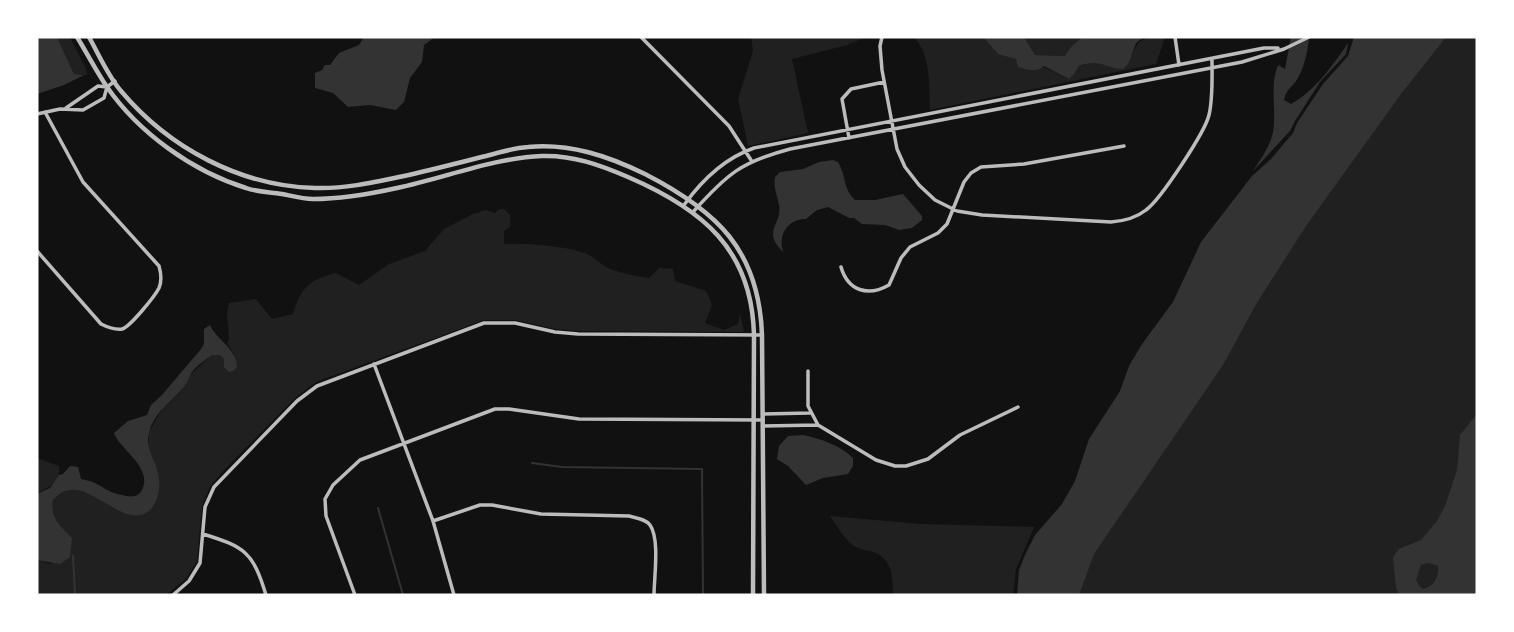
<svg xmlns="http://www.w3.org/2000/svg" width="1514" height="632" font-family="Manrope,sans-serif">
  <rect width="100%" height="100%" fill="#111"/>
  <path fill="#202020" d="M57,37H70L86,69L87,75L74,74Z
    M751,37H866L847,45L792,59L808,133L748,146L738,99L753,51Z
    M914,37H983L998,54C1023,57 1046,67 1068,79L1074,74L1079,66L1088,63H1129C1138,39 1139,37 1165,37L1156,64L930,110C929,85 931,56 914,37Z
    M1024,37H1082L1070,48L1066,56L1035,55Z
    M1413,37H1477V595H1055Z
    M500,209H504L510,215V227L504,231V244C525,243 569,246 587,254C596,258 602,266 611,269C623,274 636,276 649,278L659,268L673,269L675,281L706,291L712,305L705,323L724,330L738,324L740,313L744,332L578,331L556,329L515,320H484L316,382L295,398L225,469L211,485L202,506L197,561L186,579L166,595H37V560L51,564L72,538C60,525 50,519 53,500L66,490L75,489L100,498L111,507L147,513L149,432L162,409L181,391L192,373L212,355L218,353L224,359V367L234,354L227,343L229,340L227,313L229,303L256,299L272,319L293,314C301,288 308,280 336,273L359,285L389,264L425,251L444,229L473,214L486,210L495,213Z
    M37,458L59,466C61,483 49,486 37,494Z
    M830,516L921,524L1034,527L1016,569L1013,595H893C893,580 893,563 878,554C871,550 863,551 856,547C846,542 837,526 830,516Z"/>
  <path fill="#333" fill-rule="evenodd" d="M37,37H57L74,74L84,75L64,85L37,94Z
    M364,37H435L424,45L422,62L410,78L404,102L396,110L370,105L348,107L333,93L315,88V73L322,70L325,65H330L339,53L359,45Z
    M983,37H1024L1035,55L1065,56L1070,48L1082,37H1144L1136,43L1129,63L1123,69C1105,69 1101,58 1079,66L1074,74L1069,79L1044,66C1036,73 1028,70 1018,67L1016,59L998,54Z
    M1291,37H1309C1308,50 1304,70 1296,81C1291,88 1286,90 1284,100L1291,104C1315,91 1333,65 1348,43L1346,54L1320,82L1295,121L1290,131L1253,171C1261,158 1270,147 1273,132C1277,109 1269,87 1278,65L1285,69Z
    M1354,37H1446L1401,94L1306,226L1255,306L1223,365L1094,554L1079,595H1017L1019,570L1025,555L1035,535L1062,504L1075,481L1089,439L1120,391L1129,366L1142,344L1173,302L1201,242L1252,176L1271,159L1293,133L1297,123L1323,84L1348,56Z
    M833,160L838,162C846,175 843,189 855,200H875L903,194L922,216V220L912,228L899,230L885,225L862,224L854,218H849L828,207L817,210L806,219C787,219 778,235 783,252C761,230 783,224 779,205C777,194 773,187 775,177L780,172L803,169L819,162Z
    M210,325C217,341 236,347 237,367L233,371L229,372L224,367V359L220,355H212C206,360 197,365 192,372C189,377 188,382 184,387C172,401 154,412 149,433C143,456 168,468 156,501C154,505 151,511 146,513C124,527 90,482 66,491C61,492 57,497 53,500C50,519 60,525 72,538L70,557L60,564L37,560V494L50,488L59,475L63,474L70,466L78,467L81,479C101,482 104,492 122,495C129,497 138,498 142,490C153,467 120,450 114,433L128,421L147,415L151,405L162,395L201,349L204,344V329Z
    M1477,414V595L1399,594L1396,588L1393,557L1399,549L1421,540L1437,521L1445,506L1457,470L1460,435ZM1428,563L1438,566C1439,576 1435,585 1424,589L1420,587L1416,580L1421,565Z
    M803,435C821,439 840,445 853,458V466L848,474L823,478L806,485L788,466L777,459L779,446L788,436Z"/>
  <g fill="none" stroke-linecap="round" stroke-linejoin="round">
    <path stroke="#333" stroke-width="2" d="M532,463L562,467L702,469L703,595
      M378,508L403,595
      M73,556L75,595"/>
    <path stroke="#bcbcbc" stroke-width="3.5" d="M641,37L729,126L751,160
      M882,37L880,46L882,70L897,149L905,167L919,185L935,200L957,211L982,215L1111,222C1124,221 1136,218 1146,210C1161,199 1205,132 1209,115C1213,98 1212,78 1212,60
      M1175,37L1179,65
      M66,108L98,86L107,87L115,81
      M37,114L60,109L83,110L104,98L107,87
      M849,138L842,99L851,89L884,82
      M684,205C702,180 725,158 754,148L1264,48H1278
      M693,212C727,174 741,162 790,149L1242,62L1284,49L1309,37
      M37,251L101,324C107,327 114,330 122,329C130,327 155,296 159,288C162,281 161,273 159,266L83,182L45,112
      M841,267C848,291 868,297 889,285L901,258L910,247L938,233L947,224L964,182L971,173L981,167L1024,164L1124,146
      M374,364L433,521L454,595
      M808,371V406L818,425
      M763,414L810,413
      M763,426L818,425L876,460L895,466H906L928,459L960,435L1018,407
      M433,521L480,505H492L541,514L629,516C636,518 646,519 650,525C660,539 654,578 654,595
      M203,534C245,547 253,552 266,595
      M173,595L189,581L200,563L205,507L214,487L297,401L317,386L484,323H515L555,332L578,334L762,335
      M355,595L326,516L325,499L333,485L360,460L495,409H509L579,419L763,420"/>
    <path stroke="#bcbcbc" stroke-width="4.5" d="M77,37C87,53 96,71 107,87C139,133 192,171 246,188C257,192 270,192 282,194C292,196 303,199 313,199C341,199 370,194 397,188C445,178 493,158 542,156C573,155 600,165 628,177C702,209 752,249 754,335L753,595
      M89,37C99,55 108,76 121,91C169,148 240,186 315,188C343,189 371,183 399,177C428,171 457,163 486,156C500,152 514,148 528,147C570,143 608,156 645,174C717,211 759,250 762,335L764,595"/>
  </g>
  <rect width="1514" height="632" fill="none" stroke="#ffffff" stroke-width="77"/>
</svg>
